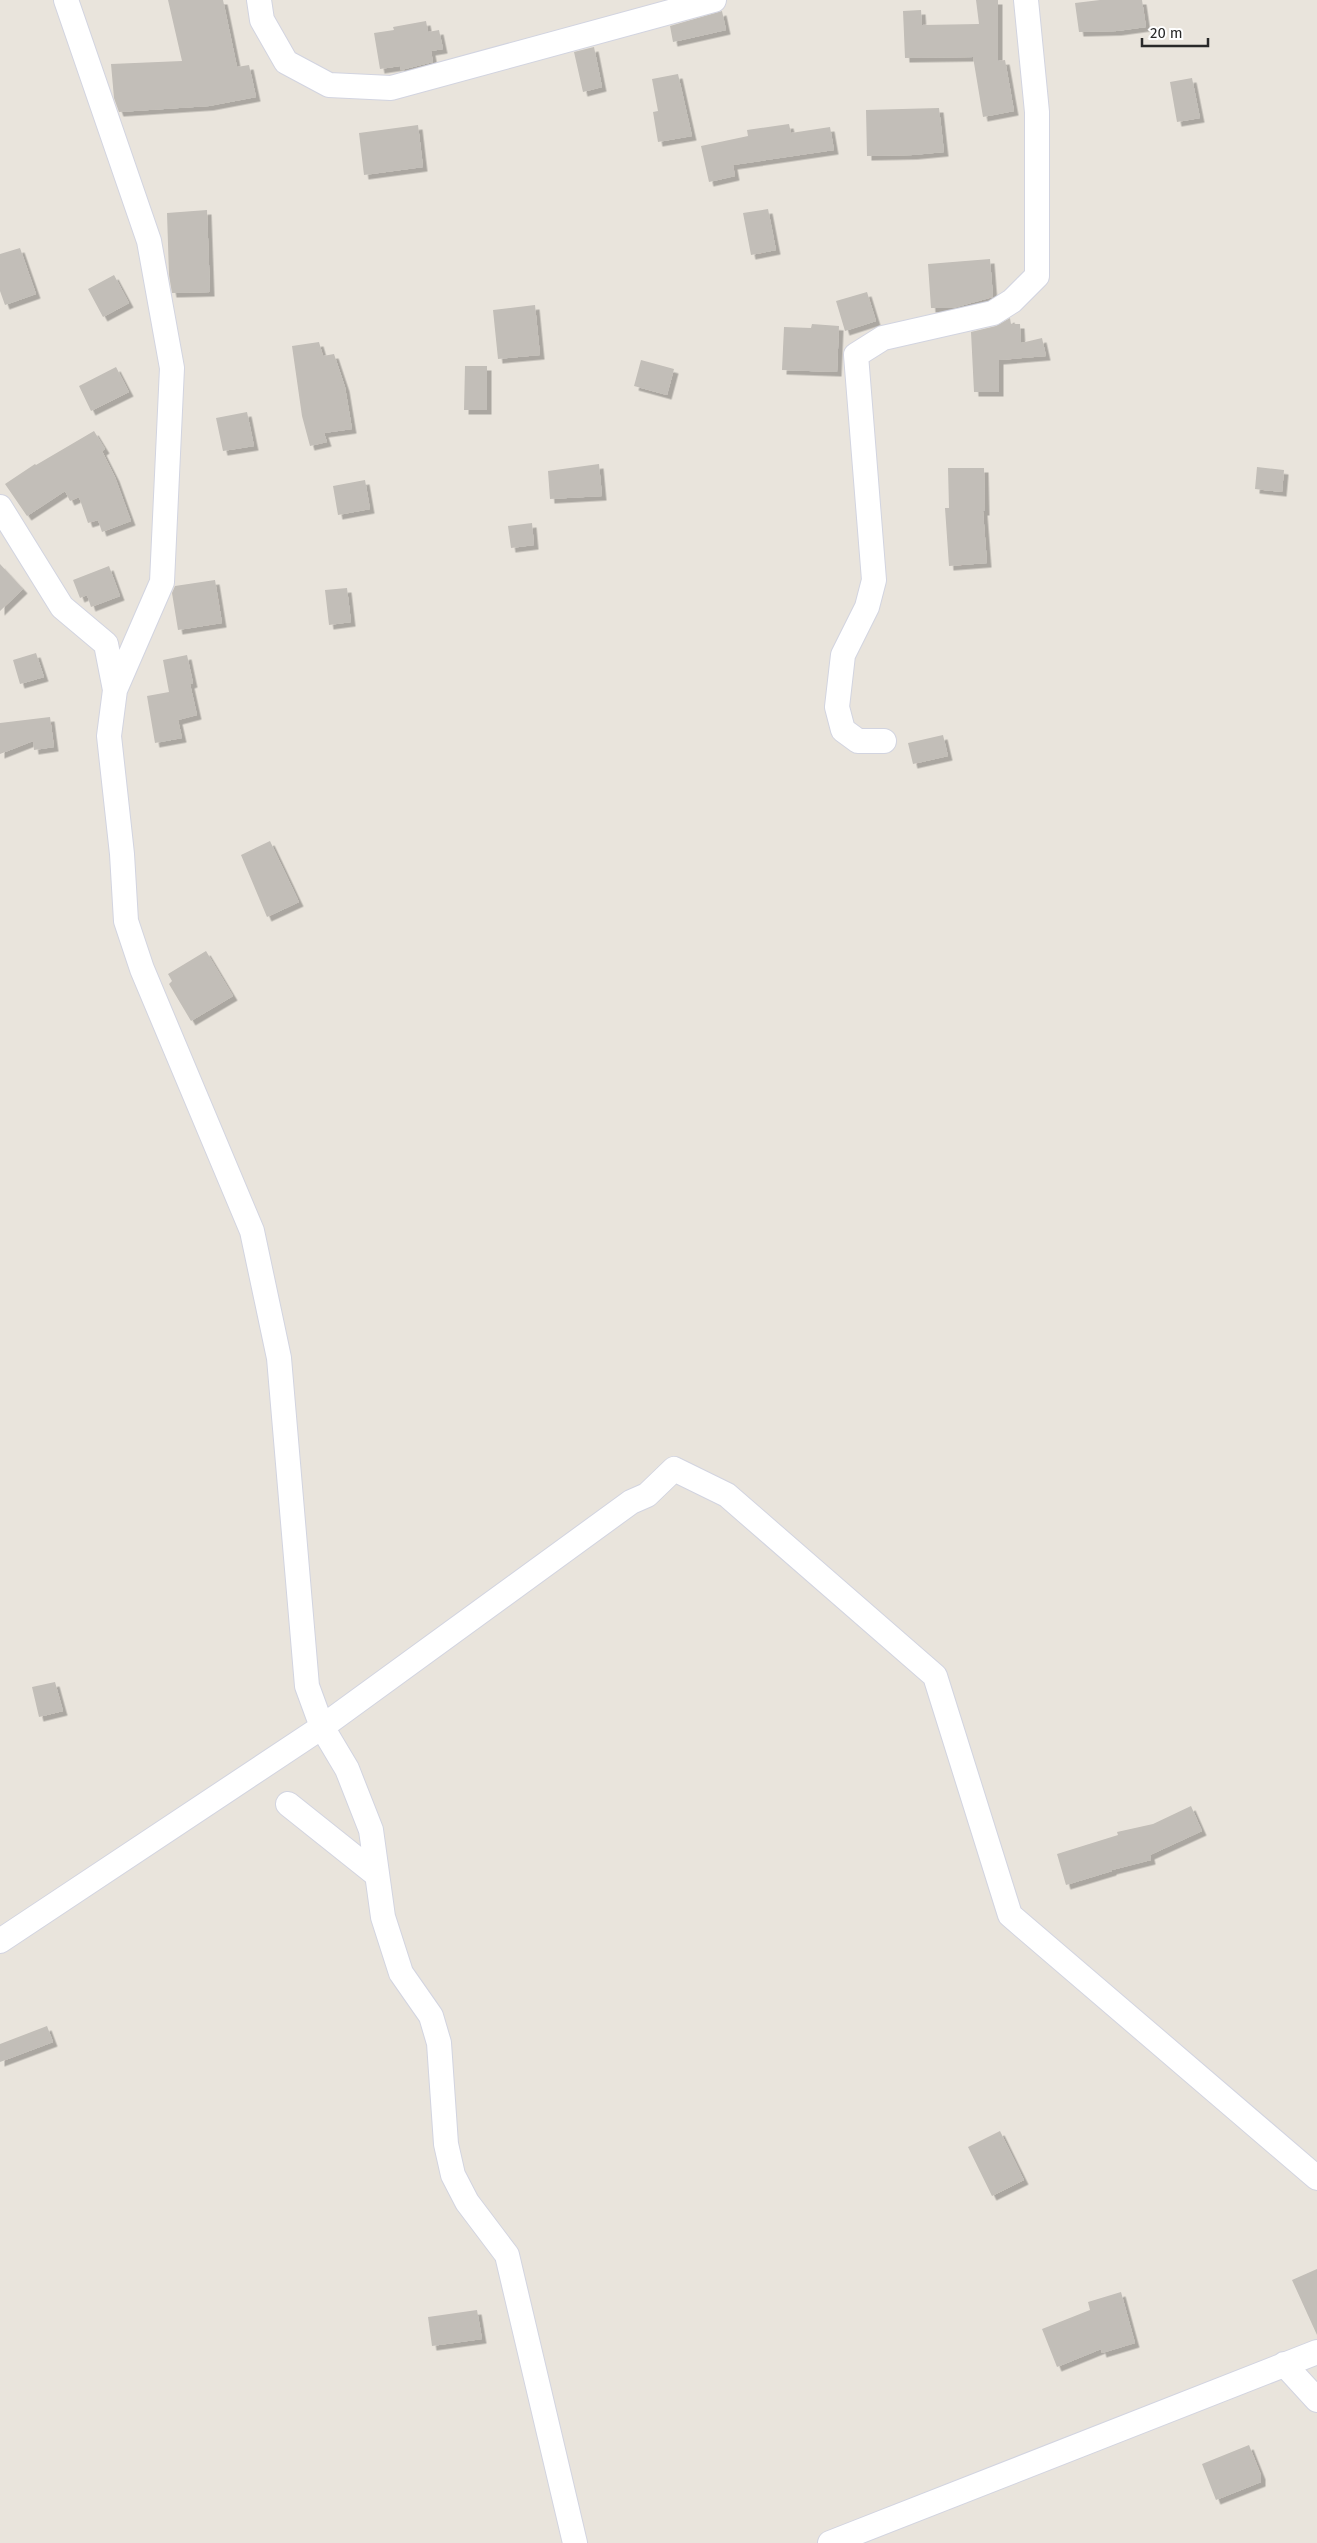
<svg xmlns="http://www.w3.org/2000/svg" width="1317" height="2543" font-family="'Fira Sans',sans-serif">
  <defs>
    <filter id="shadow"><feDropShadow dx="4.5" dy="4.5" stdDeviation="0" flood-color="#0004"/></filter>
  </defs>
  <rect width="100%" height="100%" fill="#e9e4dc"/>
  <path fill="#c2beb8" filter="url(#shadow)" d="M168,0H223L237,67L249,65L256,97L209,106L119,112L114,98L111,64L182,61Z
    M976,0H998V61L1005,60L1014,111L983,117L973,57L905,58L903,11L921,10L922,25L979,24Z
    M1100,0H1142L1146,27L1117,31L1079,32L1075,3Z
    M722,11L726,30L673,42L670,26Z
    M426,21L428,32L439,30L443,49L431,51L433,62L401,70L400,66L380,69L374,33L394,30L393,27Z
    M594,47L602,87L583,92L574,52Z
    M678,74L692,136L658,142L653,112L658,111L652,79Z
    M1192,78L1200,118L1177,122L1170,82Z
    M939,108L944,152L913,155L867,156L866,110Z
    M789,124L791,133L830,127L834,150L733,165L735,176L709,182L701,146L748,136L747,130Z
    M418,125L423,167L364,175L359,133Z
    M768,209L776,250L751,255L743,213Z
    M207,210L210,292L172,293L169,275L167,213Z
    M20,248L36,294L5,305L0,291V254Z
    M990,259L993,297L953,308H931L928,264Z
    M114,275L129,303L103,317L88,289Z
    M867,292L876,321L845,331L836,301Z
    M535,305L540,355L498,359L493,310Z
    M1010,318L1011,324H1020L1021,343L1042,338L1046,356L999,360V392H974L971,332L996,326Z
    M812,324L839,326L837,372L782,370L784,327L811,328Z
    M319,342L323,356L334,354L345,387L352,429L324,433L327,442L310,446L302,416L292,346Z
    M641,360L674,369L667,395L634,386Z
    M465,366H487V410H464Z
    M116,367L129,392L91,411L79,386Z
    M247,412L254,446L223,451L216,418Z
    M94,431L105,449L102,451L115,477L131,521L102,532L98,520L88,523L79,497L70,501L65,491L27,516L5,484L35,464L36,465Z
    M599,464L602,496L550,499L548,471Z
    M1257,467L1284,470L1282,492L1255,489Z
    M948,468H984L985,511H983L987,563L949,566L945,508H949Z
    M365,480L370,509L338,515L333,486Z
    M532,523L534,545L511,548L508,526Z
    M0,564L23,589L0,611Z
    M109,566L120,596L91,607L87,595L80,598L73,580Z
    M215,580L222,623L178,630L172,593L175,586Z
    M347,588L351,622L329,625L325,590Z
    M36,653L44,677L20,684L13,660Z
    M187,655L193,683L190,684L197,715L178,720L182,738L155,743L147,696L169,692L163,660Z
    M50,717L54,747L34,750L33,741L0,754V723Z
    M943,735L948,756L913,764L908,743Z
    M270,841L299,902L267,917L241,855Z
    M206,951L233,996L191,1021L169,984L172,981L168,974Z
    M55,1682L63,1711L39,1717L32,1687Z
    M1191,1806L1202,1831L1150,1855L1151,1860L1112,1870V1871L1066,1885L1057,1854L1118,1835L1117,1832L1153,1824Z
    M47,2026L53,2042L0,2062V2044Z
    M1000,2131L1024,2180L992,2196L968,2147Z
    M1317,2269V2335L1292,2280Z
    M1121,2292L1135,2343L1102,2353L1101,2349L1057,2367L1042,2329L1090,2310L1088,2302Z
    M477,2310L482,2339L432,2346L428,2317Z
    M1249,2445L1261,2475V2482L1216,2500L1202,2464Z"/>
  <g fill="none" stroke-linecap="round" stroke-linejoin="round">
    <defs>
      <path id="minor" d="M66,0L149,241L172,368L162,582L115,690L109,736L122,854L126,921L142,969L252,1231L279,1358L307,1686L322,1727L347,1769L371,1830L383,1917L401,1973L431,2016L439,2043L446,2144L453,2175L467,2202L507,2255L575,2543
        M259,0L262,20L286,62L329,85L391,88L714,0
        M0,507L62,607L106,644L115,690
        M884,741H858L843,730L837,707L843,655L867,607L874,580L856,355L883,338L993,313L1012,301L1037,276V112L1026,0
        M288,1804L377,1875
        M0,1941L322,1727L631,1502L647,1495L674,1469L727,1495L935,1676L1010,1915L1317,2178
        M1284,2364L1317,2400
        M830,2543L1317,2352"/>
    </defs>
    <use href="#minor" stroke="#d2d4e0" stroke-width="26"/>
    <use href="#minor" stroke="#fff" stroke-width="24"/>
  </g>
  <path d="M1142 38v8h66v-8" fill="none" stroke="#292929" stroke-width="2.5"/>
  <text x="1150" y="38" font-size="15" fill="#292929" stroke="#ffffff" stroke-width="4" paint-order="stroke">20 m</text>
</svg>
